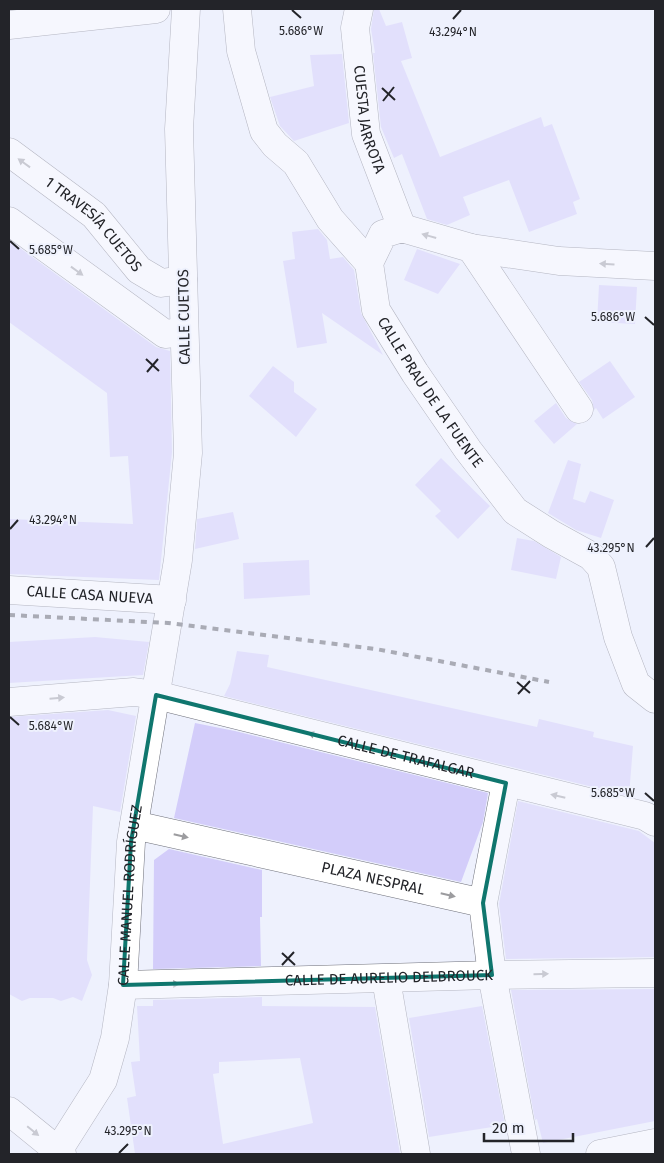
<svg xmlns="http://www.w3.org/2000/svg" width="664" height="1163" font-family="'Fira Sans',sans-serif">
  <rect width="100%" height="100%" fill="#eef1fd"/>
  <path fill="#d3cdfa" fill-rule="evenodd" d="M374,9H379L386,26L402,22L412,58L401,61L440,157L541,117L544,127L552,124L580,199L573,202L577,214L529,232L509,180L463,197L470,215L447,225L427,219L402,154L394,158L381,127L373,53H375L371,29Z
    M342,54L349,123L294,141L280,126L270,97L314,86L310,55Z
    M318,229L327,240L330,259L343,257L354,270L361,313L383,355L322,313L327,343L297,348L283,261L295,259L292,232Z
    M9,240L156,347L170,351L172,452L159,580L9,574V519L133,524L128,456L110,457L107,393L9,322Z
    M417,249L460,264L438,294L404,280Z
    M599,285L637,287L635,324L597,322Z
    M610,361L635,397L603,419L596,408L594,410L592,400L579,382Z
    M273,366L294,382V392L317,409L296,437L249,396Z
    M556,403L566,418L577,424L554,444L534,421Z
    M441,458L490,506L458,539L435,516L441,511L415,485Z
    M568,460L581,464L573,499L585,503L590,491L614,500L601,538L576,530L548,513Z
    M233,512L239,539L195,549L197,519Z
    M517,538L534,541L561,557L556,579L511,570Z
    M309,560L310,595L244,599L243,563Z
    M95,637L149,642L143,675L9,683V642Z
    M237,651L269,655L267,667L537,727L539,719L594,732L593,737L633,746L629,796L224,696L230,684Z
    M108,710L136,716L120,812L93,806L87,960L92,975L82,1001L73,997L61,1001L53,998H30L22,1001L9,994V717Z
    M195,723L235,731L488,793L483,822L461,882L174,818Z
    M518,801L639,831L655,843V957L506,959L499,904Z
    M169,849L262,870V917H260L261,966L153,969L154,860Z
    M655,989V1121L543,1143L537,1119L535,1120L511,990Z
    M262,997V1006L375,1007L400,1154H135L127,1098L136,1096L131,1062L140,1061L137,1006H153V1000ZM300,1058L313,1123L223,1144L213,1074L219,1073V1062Z
    M482,1006L505,1125L429,1137L409,1018Z"/>
  <g fill="none" stroke-linecap="round" stroke-linejoin="round">
    <defs>
      <g id="street">
        <path d="M237,9L241,51L264,131L275,145L296,163L330,219L369,263"/>
        <path id="s1" d="M359,9L355,28L366,134L402,228"/>
        <path d="M9,25L156,9"/>
        <path id="s2" d="M9,152L94,215L139,270L161,283L183,280"/>
        <path d="M9,221L165,334L184,332"/>
        <path d="M471,248L579,409"/>
        <path id="s3" d="M655,266L559,261L471,248L402,228L383,234L369,263L376,310L415,373L468,450L515,511L551,534L591,556L601,567L618,637L636,684L655,699"/>
        <path id="s4" d="M9,590L172,600"/>
        <path id="s5" d="M9,702L134,692L156,695L645,816L655,822"/>
        <path d="M506,783L483,903L492,975L526,1154"/>
        <path id="s6" d="M134,825L483,903"/>
        <path d="M386,979L416,1154"/>
        <path id="s7" d="M123,985L492,975L655,973"/>
        <path d="M9,1111L62,1154"/>
        <path id="s8" d="M56,1154L103,1080L115,1038L123,985L131,842L178,560L188,453L179,129L186,9"/>
        <path d="M600,1154L655,1143"/>
      </g>
    </defs>
    <use href="#street" stroke="#6e707a" stroke-width="29"/>
    <use href="#street" stroke="#fff" stroke-width="28"/>
    <path stroke="#55575d" stroke-width="4" stroke-dasharray="6 6" stroke-linecap="butt" d="M9,615L168,623L376,649L549,682"/>
  </g>
  <defs><path id="oneway-solid" d="M-6-.8H1V-3.2L6.5 0L1 3.2V.8H-6Z" transform="scale(1.25)"/></defs>
  <g fill="#9c9c9f">
    <use href="#oneway-solid" transform="translate(24 163) rotate(-144)"/>
    <use href="#oneway-solid" transform="translate(429 236) rotate(-164)"/>
    <use href="#oneway-solid" transform="translate(607 264) rotate(-177)"/>
    <use href="#oneway-solid" transform="translate(77 271) rotate(36)"/>
    <use href="#oneway-solid" transform="translate(57 698) rotate(-5)"/>
    <use href="#oneway-solid" transform="translate(315 735) rotate(-166)"/>
    <use href="#oneway-solid" transform="translate(558 796) rotate(-167)"/>
    <use href="#oneway-solid" transform="translate(181 836) rotate(13)"/>
    <use href="#oneway-solid" transform="translate(448 895) rotate(13)"/>
    <use href="#oneway-solid" transform="translate(541 974) rotate(-1)"/>
    <use href="#oneway-solid" transform="translate(172 984) rotate(-1)"/>
    <use href="#oneway-solid" transform="translate(33 1131) rotate(39)"/>
  </g>
  <path d="M0 0H664V1163H0ZM156,695L506,783L483,903L492,975L123,985L131,842Z" fill="#eef1fd" fill-opacity=".55" fill-rule="evenodd"/>
  <path fill="none" stroke="#0f766e" stroke-width="4" stroke-linejoin="round" d="M156,695L506,783L483,903L492,975L123,985L131,842Z"/>
  <path fill="none" stroke="#232429" stroke-width="2" d="M292,10L301,18M453,19L461,10M382,88L395,100M383,101L394,87M10,241L19,249M645,317L654,325M146,359L159,371M147,372L158,359M10,529L18,520M646,547L654,538M517,682L530,693M518,694L530,681M10,717L19,725M645,793L654,801M282,953L295,965M282,965L294,952M119,1153L128,1144"/>
  <g text-anchor="middle" dominant-baseline="central" stroke-width="4" stroke-linejoin="round" paint-order="stroke">
    <g font-size="15" fill="#232429" stroke="#eef1fd">
      <text stroke="none"><textPath href="#s1" startOffset="112">CUESTA JARROTA</textPath></text>
      <text stroke="none"><textPath href="#s2" startOffset="112">1 TRAVESÍA CUETOS</textPath></text>
      <text transform="translate(184 317) rotate(-91)">CALLE CUETOS</text>
      <text stroke="none"><textPath href="#s3" startOffset="455">CALLE PRAU DE LA FUENTE</textPath></text>
      <text stroke="none"><textPath href="#s4" startOffset="81">CALLE CASA NUEVA</textPath></text>
      <text stroke="none"><textPath href="#s5" startOffset="405">CALLE DE TRAFALGAR</textPath></text>
      <text stroke="none"><textPath href="#s6" startOffset="245">PLAZA NESPRAL</textPath></text>
      <text stroke="none"><textPath href="#s8" startOffset="275">CALLE MANUEL RODRÍGUEZ</textPath></text>
      <text stroke="none"><textPath href="#s7" startOffset="266">CALLE DE AURELIO DELBROUCK</textPath></text>
    </g>
  </g>
  <g font-size="12" text-anchor="middle" fill="#232429" stroke="#eef1fd" stroke-width="4" stroke-linejoin="round" paint-order="stroke">
    <text x="301" y="35">5.686°W</text>
    <text x="453" y="36">43.294°N</text>
    <text x="51" y="254">5.685°W</text>
    <text x="613" y="321">5.686°W</text>
    <text x="53" y="524">43.294°N</text>
    <text x="611" y="552">43.295°N</text>
    <text x="51" y="730">5.684°W</text>
    <text x="613" y="797">5.685°W</text>
    <text x="128" y="1135">43.295°N</text>
  </g>
  <rect width="664" height="1163" fill="none" stroke="#232429" stroke-width="20"/>
  <path d="M484 1133v8h89v-8" fill="none" stroke="#232429" stroke-width="2.5"/>
  <text x="492" y="1133" font-size="15" fill="#232429" stroke="#eef1fd" stroke-width="4" paint-order="stroke">20 m</text>
</svg>
